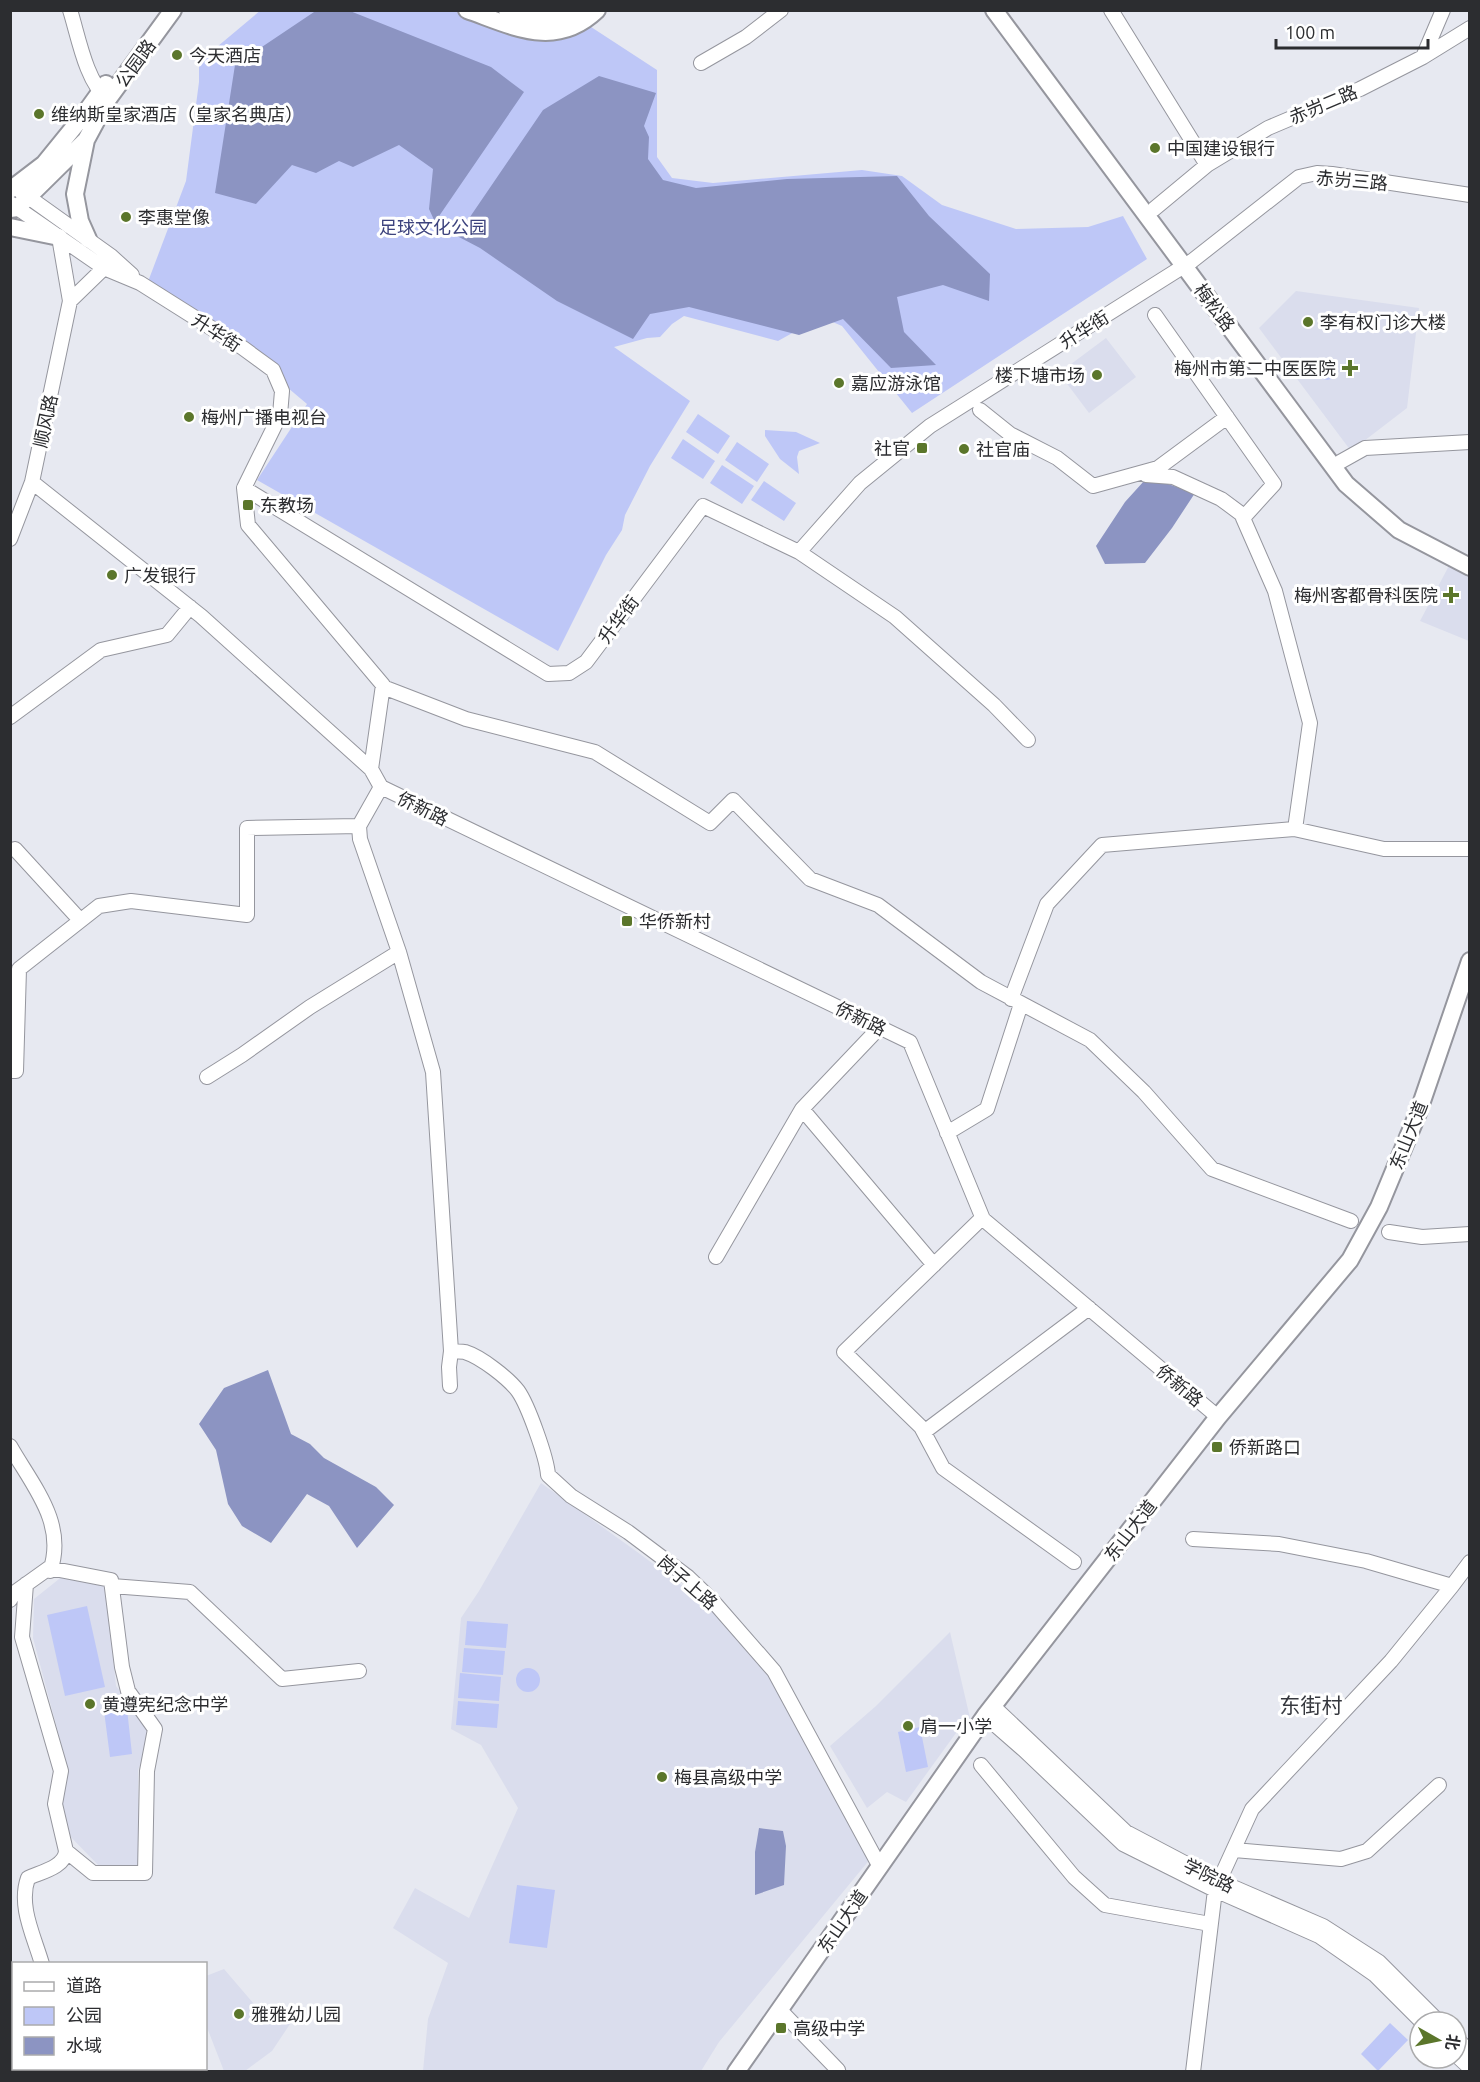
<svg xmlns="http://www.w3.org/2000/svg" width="1480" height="2082" font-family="Ubuntu,'Noto Sans SC',sans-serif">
  <rect width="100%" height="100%" fill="#e7e9f1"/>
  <path fill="#dadded" d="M1296,291L1419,308L1407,408L1351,451L1259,328Z
    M1106,338L1136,377L1089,413L1059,373Z
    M1453,558L1469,569V641L1420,621Z
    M541,1483L640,1554L713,1609L766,1668L805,1743L871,1858L719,2042L701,2071H423L428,2019L448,1963L393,1928L415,1888L469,1918L518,1808L481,1745L451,1729L461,1618L479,1591Z
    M64,1575L106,1587L116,1686L144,1723L150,1741L138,1770L139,1866L101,1868L62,1828L60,1810L62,1788L68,1770L33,1638L34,1599Z
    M950,1632L970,1718L956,1733L906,1802L887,1792L867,1808L830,1746L876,1706Z
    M224,1969L254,2004L290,2024L272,2051L245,2071H224L206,2025V1976Z"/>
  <path fill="#bec7f7" d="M261,10L478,11L588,25L657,70V157L672,178L713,183L862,170L902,176L942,205L1016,229L1088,227L1123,216L1147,259L912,413L842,326L821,317L778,341L684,316L672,324L660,337L647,338L614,347L690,401L650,466L625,515L622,530L606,555L558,651L257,480L307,404L250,356L146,287L186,181L199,82V62Z
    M1317 370a10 10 0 1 1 20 0a10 10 0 1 1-20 0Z
    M698,414L730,436L718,454L686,432Z
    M765,430L796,432L820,443L799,451L797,457L799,474L780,459L765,436Z
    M683,439L715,461L703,479L671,458Z
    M737,442L769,464L757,482L725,460Z
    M722,465L754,486L742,504L710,483Z
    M764,481L796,503L784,521L751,500Z
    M87,1606L105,1687L65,1696L47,1615Z
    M467,1621L508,1624L506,1648L465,1645Z
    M464,1648L505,1651L503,1675L462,1672Z
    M516 1680a12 12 0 1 1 24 0a12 12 0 1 1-24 0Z
    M460,1673L501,1677L499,1701L458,1698Z
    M458,1701L499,1704L497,1728L456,1725Z
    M127,1709L132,1754L110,1757L104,1711Z
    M920,1727L928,1767L906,1772L898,1732Z
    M517,1885L555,1890L547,1948L509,1943Z
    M1390,2023L1408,2040L1378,2071L1361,2054Z"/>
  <path fill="#8c94c2" d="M317,10L350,11L491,67L524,92L435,222L429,209L433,169L399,145L353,167L339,161L316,173L292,165L256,204L215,193L235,65Z
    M599,76L656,93L644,126L649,137L648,159L663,180L696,188L787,179L897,176L929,216L990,274L989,301L943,285L897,297L904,332L936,365L891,368L843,319L799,335L689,307L650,314L633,339L557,301L480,248L457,236L543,110Z
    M1144,481L1162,482L1195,493L1172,528L1145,563L1105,564L1096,546L1125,502Z
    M268,1370L291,1434L310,1444L324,1458L376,1487L394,1505L357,1548L329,1506L307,1494L271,1543L242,1526L228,1504L216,1450L199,1424L224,1388Z
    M759,1828L783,1831L786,1846L784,1885L755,1895V1852Z"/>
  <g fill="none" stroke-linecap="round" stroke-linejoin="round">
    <path stroke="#8c94c2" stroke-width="18" d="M10,1998L14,2004
      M44,2068L45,2072"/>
    <defs>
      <path id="minor" d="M70,10C78,35 86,82 107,98
        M1111,10L1207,165
        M1423,57L1443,10
        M701,63L746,37L781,10
        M20,191L111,256L132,275
        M10,203L104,268L140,283L243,348L273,370L282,391L280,415L244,488L548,674L569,673L586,662L703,506L799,552L860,483L930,426L1192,261L1299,177L1317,173L1332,174L1470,195
        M1154,209L1207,165L1268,128L1360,89L1423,57L1470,28
        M70,301L104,268
        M1155,315L1274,484L1243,518L1275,591L1310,723L1295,829
        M980,410L1010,434L1057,458L1093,486L1158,468L1227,417
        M1340,462L1365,448L1470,442
        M1146,475L1173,477L1221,499L1244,516
        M32,482L201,616L371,769L381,787L910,1042L983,1219L1218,1417
        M244,488L248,525L383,685L371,769
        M10,539L32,482L70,301L59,237
        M799,552L895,617L994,705L1028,740
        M383,687L466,719L595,752L710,823L733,800L810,879L878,905L981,982L1090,1040L1144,1092L1212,1169L1351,1221
        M10,717L101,650L167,635L190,607
        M381,787L359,826L360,839L399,952L433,1072L451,1351L449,1367L450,1386
        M15,849L80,920
        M1011,999L1047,904L1102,845L1294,829L1384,849H1470
        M10,1071H16L19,969L99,906L131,901L247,915V828L359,826
        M207,1077L242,1055L310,1007L399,952
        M802,1109L934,1265
        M947,1133L987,1109L1021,1004
        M982,1218L844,1352L921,1427L943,1468L1074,1562
        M1389,1232L1422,1237L1470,1234
        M716,1257L802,1109L880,1027
        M451,1351C455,1352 461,1351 465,1352C481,1357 508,1378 518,1391C528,1405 547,1458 548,1475L571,1496L628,1532L688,1577L712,1600L774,1671L880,1867
        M924,1432L1089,1308
        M10,1446C32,1485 67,1523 50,1571
        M1193,1539L1279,1544L1366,1561L1452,1586
        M26,1584L22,1637L61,1771L55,1804L66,1851C65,1867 41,1872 28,1878C18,1906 34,1936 42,1964
        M112,1586L190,1592L282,1679L359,1671
        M10,1600L14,1593L49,1568L111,1580L122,1667L128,1691L155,1729L147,1771L145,1873H93L66,1851
        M993,1706L1126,1832L1219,1881L1323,1926L1379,1962L1439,2022
        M985,1716L1024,1750L1123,1844L1215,1890L1319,1936L1375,1975L1422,2022
        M981,1765L1074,1877L1105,1905L1210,1924
        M1234,1850L1341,1859L1367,1851L1439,1785
        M780,2010L838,2070L837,2072
        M1456,2038L1470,2052
        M1456,2055L1470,2068
        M90,2068L91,2072
        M1193,2072L1215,1890L1252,1809L1391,1661L1452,1586L1470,1562"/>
      <path id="major" d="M467,10C513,26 555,50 597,10
        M507,10C537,21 544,23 574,10
        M994,10L1346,484L1399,530L1470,567
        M86,140L75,194L80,221L88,239
        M10,190L44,164L83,116L106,84
        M10,209L17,208L86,140L108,99L173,10
        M10,227L59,237
        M736,2072L985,1716L1218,1417L1350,1260L1379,1207L1418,1113L1470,961"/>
    </defs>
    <use href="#minor" stroke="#95969e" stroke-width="16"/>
    <use href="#major" stroke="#95969e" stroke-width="20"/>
    <use href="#minor" stroke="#fff" stroke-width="14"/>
    <use href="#major" stroke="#fff" stroke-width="16"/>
  </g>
  <g fill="#5b762b" stroke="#fff" stroke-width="2">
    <circle cx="177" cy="55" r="6"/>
    <circle cx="39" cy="114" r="6"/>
    <circle cx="1155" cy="148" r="6"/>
    <circle cx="126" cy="217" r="6"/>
    <circle cx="1308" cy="322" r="6"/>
    <path d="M1347 359h6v6h6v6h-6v6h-6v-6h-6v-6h6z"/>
    <circle cx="1097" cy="375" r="6"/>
    <circle cx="839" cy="383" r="6"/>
    <circle cx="189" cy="417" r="6"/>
    <rect x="916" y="442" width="12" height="12" rx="3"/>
    <circle cx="964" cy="449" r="6"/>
    <rect x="242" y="499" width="12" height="12" rx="3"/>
    <circle cx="112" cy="575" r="6"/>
    <path d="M1448 586h6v6h6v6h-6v6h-6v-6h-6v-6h6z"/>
    <rect x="621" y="915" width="12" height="12" rx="3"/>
    <rect x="1211" y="1441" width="12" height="12" rx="3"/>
    <circle cx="90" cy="1704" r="6"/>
    <circle cx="908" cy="1726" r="6"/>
    <circle cx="662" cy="1777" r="6"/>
    <circle cx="239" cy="2014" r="6"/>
    <rect x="775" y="2022" width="12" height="12" rx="3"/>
  </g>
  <g text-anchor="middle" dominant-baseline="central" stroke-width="6" stroke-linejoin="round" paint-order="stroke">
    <g font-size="18" fill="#2c2d30" stroke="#fff" text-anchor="start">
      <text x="189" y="55">今天酒店</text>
      <text x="51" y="114">维纳斯皇家酒店（皇家名典店）</text>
      <text x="1167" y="148">中国建设银行</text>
      <text x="138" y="217">李惠堂像</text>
      <text x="1320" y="322">李有权门诊大楼</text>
      <text x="1336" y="368" text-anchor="end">梅州市第二中医医院</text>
      <text x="1085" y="375" text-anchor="end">楼下塘市场</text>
      <text x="851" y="383">嘉应游泳馆</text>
      <text x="201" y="417">梅州广播电视台</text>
      <text x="910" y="448" text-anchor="end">社官</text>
      <text x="976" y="449">社官庙</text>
      <text x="260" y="505">东教场</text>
      <text x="124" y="575">广发银行</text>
      <text x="1438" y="595" text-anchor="end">梅州客都骨科医院</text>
      <text x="639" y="921">华侨新村</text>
      <text x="1229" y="1447">侨新路口</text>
      <text x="102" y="1704">黄遵宪纪念中学</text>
      <text x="920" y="1726">肩一小学</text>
      <text x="674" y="1777">梅县高级中学</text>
      <text x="251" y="2014">雅雅幼儿园</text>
      <text x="793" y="2028">高级中学</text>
    </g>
    <g font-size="18" fill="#2c2d30" stroke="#fff">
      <text transform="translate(135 63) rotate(-54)">公园路</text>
      <text transform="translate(1323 104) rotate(-23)">赤岃二路</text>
      <text transform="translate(1352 180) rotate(5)">赤岃三路</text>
      <text transform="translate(1215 307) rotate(53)">梅松路</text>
      <text transform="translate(1084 329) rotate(-32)">升华街</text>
      <text transform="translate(217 332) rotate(33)">升华街</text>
      <text transform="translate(45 421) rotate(-78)">顺风路</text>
      <text transform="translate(618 619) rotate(-53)">升华街</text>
      <text transform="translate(423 808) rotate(26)">侨新路</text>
      <text transform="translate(861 1018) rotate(26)">侨新路</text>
      <text transform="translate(1408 1135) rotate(-68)">东山大道</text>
      <text transform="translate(1180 1385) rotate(40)">侨新路</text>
      <text transform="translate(1130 1530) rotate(-52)">东山大道</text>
      <text transform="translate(688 1582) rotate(41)">岗子上路</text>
      <text transform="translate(1209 1875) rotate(26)">学院路</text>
      <text transform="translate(842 1921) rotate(-55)">东山大道</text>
    </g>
    <g font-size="18" fill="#3d437e" stroke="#fff">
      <text x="433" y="227">足球文化公园</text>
    </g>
    <g font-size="21" fill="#36383e" stroke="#fff">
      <text x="1311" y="1705">东街村</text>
    </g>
  </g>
  <rect width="1480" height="2082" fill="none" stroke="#2c2d30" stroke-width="24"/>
  <rect x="12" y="1962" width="195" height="108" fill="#ffffff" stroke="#ababac" stroke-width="1.5"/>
  <rect x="24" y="1982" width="30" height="9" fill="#ffffff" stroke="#ababac" stroke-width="1.5"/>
  <text x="66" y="1992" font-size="18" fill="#2c2d30">道路</text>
  <rect x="24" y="2007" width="30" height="18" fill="#bec7f7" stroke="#ababac" stroke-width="1.5"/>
  <text x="66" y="2022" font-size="18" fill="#2c2d30">公园</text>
  <rect x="24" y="2037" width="30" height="18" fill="#8c94c2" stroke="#ababac" stroke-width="1.5"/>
  <text x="66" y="2052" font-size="18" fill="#2c2d30">水域</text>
  <g transform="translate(1438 2040) rotate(99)"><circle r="28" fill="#ffffff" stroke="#ababac" stroke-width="1.5"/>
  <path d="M0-4.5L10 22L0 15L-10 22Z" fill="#5b762b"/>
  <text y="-9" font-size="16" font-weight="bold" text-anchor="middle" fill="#2c2d30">北</text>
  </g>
  <path d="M1276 39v9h152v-9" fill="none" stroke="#2c2d30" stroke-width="3"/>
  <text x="1285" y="39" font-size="18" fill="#2c2d30" stroke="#ffffff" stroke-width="4.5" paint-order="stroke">100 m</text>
</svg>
